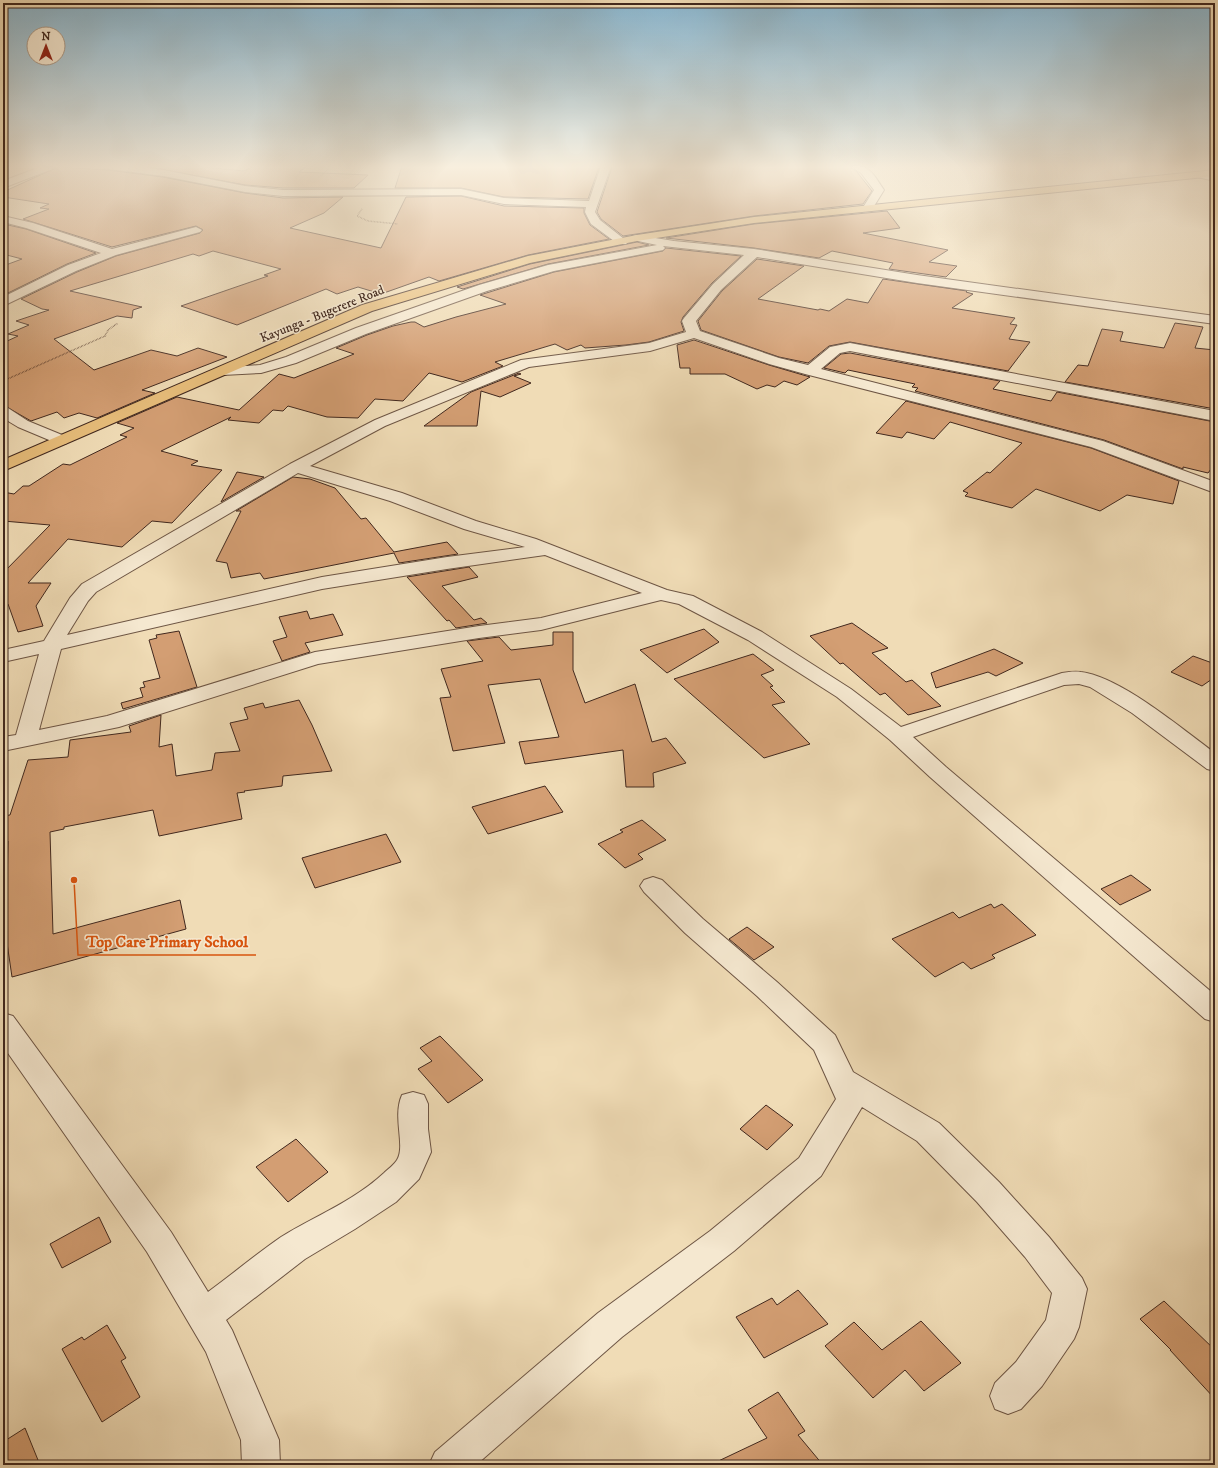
<svg xmlns="http://www.w3.org/2000/svg" width="1218" height="1468" font-family="'IM FELL DW Pica',serif">
  <rect width="100%" height="100%" fill="#f0dcb6"/>
  <filter id="stains"><feTurbulence type="fractalNoise" baseFrequency=".005" numOctaves="4"/><feColorMatrix values="0 0 0 0 .2 0 0 0 0 .09 0 0 0 0 .02 0 0 0 .5 -.17"/></filter>
  <radialGradient id="worn" r=".72"><stop offset=".6" stop-color="#630" stop-opacity="0"/><stop offset="1" stop-color="#630" stop-opacity=".3"/></radialGradient>
  <path fill="#d39e73" stroke="#41281e" d="M144,166H193L244,171L254,166H307L299,172L368,175L354,188H283L245,185Z
    M402,166H542L599,167L588,199L504,197L461,188H395Z
    M626,166H689L735,168L740,166H849L857,172L872,191L863,204L754,216L623,236L601,219L597,212L612,167H625Z
    M58,167L108,170L163,177L245,193L283,198L343,197L324,213L290,228L381,248L406,197L461,196L504,206L584,208V213L590,225L609,239L528,255L439,281L429,277L381,294L358,287L337,294L326,289L237,325L181,306L268,276L264,275L281,269L213,251L199,256L193,254L70,291L142,307L133,310L132,318L117,316L54,339L94,370L151,350L177,356L198,348L227,357L142,390L155,393L97,418L79,413L64,418L57,412L31,421L3,405V343L18,336L8,334L29,325L16,321L49,310L42,309L21,299L77,272L116,256L200,233L203,230L196,226L112,247L23,219L49,209L40,208L49,204L3,197V192Z
    M887,211L900,228L863,233L948,250L929,262L957,266L946,277L889,269L893,263L832,251L819,258L754,248L666,238L754,224Z
    M8,225L26,229L96,253L67,264L8,293L3,291V266L22,259L3,254V227Z
    M637,242L649,245L548,264L463,289L457,287L530,264Z
    M666,248L741,256L712,283L683,317L681,322L684,331L649,342L626,345L585,348L581,345L567,350L555,344L495,362L503,366L462,382L429,373L403,401L375,399L358,418L327,417L288,406L283,411L273,410L259,423L228,420L231,417L161,451L198,461L191,465L222,470L172,523L152,521L122,547L68,539L28,583H51L36,606L43,626L18,632L8,604L3,610V573L50,525L3,521V492L14,494L23,486H29L63,464L70,465L127,437L120,435L134,428L117,423L177,397L239,410L279,374L294,378L354,354L336,348L367,335L393,326L411,322H415L424,327L456,317L506,304L480,295L554,272L663,251Z
    M757,259L804,266L758,299L818,310L820,309L829,311L847,299L868,303L883,279L967,291L966,292L973,294L952,308L1015,318L1010,324L1017,325L1009,339L1030,342L1008,371L850,342L829,346L808,363L779,357L701,330L698,321L722,291Z
    M1175,323L1203,327L1195,348L1215,350V409L1065,382L1078,365L1088,366L1102,329L1123,332L1120,341L1164,348Z
    M694,340L769,365L810,377L797,385L784,381L775,387L767,385L757,389L725,374H690V368H680L677,345Z
    M850,353L1000,381L993,389L1051,401L1057,392L1215,422V464L1208,473L1183,467V469L1104,440L915,391L918,388L912,387L915,384L848,370L845,373L824,368L841,354Z
    M519,373L521,374L514,376L531,383L500,397L481,391L477,426H424L471,392Z
    M906,401L1091,448L1179,481L1173,504L1127,495L1100,511L1036,489L1012,508L965,496L968,493L963,491L987,472L990,473L1022,443L950,422L934,439L907,432L902,438L876,433Z
    M237,472L264,477L221,502Z
    M293,477L310,479L335,488L361,519L366,518L394,552L447,542L458,554L399,563L394,553L264,579L260,573L231,578L227,563L216,561L241,511H236Z
    M469,567L478,577L442,586L474,620L481,618L487,623L456,628L449,620L447,621L407,577Z
    M307,611L310,619L333,614L343,635L305,643L310,652L282,661L273,641L287,637L279,617Z
    M852,623L888,648L872,653L906,682L912,680L941,706L908,715L885,693L880,695L843,663L840,664L810,636Z
    M704,629L719,642L667,673L640,650Z
    M179,631L197,687L123,709L121,703L143,697L140,688L145,687L143,682L160,678L149,640L157,638L156,635Z
    M553,632H573V670L585,703L635,684L652,742L666,738L686,763L653,773L654,787H626L623,750L525,764L519,742L559,737L540,679L488,685L505,743L453,751L440,698L451,697L441,669L483,661L467,641L499,637L511,650L553,645Z
    M994,649L1023,663L996,676L988,672L936,688L931,673Z
    M753,654L774,670L761,675L773,686L770,687L785,702L772,705L810,744L764,758L674,679Z
    M1193,656L1215,664V677L1202,686L1171,672Z
    M299,700L312,725L332,771L283,776L282,786L244,791L245,792L237,793L242,819L159,836L153,810L64,827V829L50,832L53,934L180,900L186,929L12,977L6,936L8,841L3,842V816L10,815L28,760L68,757L70,740L131,732L129,726L161,715L159,747L172,744L176,776L212,770L215,753L240,751L230,723L248,719L244,708L263,703L265,708Z
    M545,786L563,812L488,834L472,807Z
    M642,820L666,840L638,854L643,859L625,868L598,844L623,832L620,830Z
    M386,834L401,862L315,888L302,858Z
    M1131,875L1151,890L1120,905L1101,889Z
    M991,904L994,908L1002,904L1036,935L992,955L995,958L971,969L963,962L935,977L892,939L953,912L959,918Z
    M747,927L774,947L754,960L729,939Z
    M440,1036L483,1080L448,1103L418,1069L432,1061L420,1048Z
    M766,1105L793,1125L767,1150L740,1129Z
    M296,1139L328,1172L288,1202L256,1167Z
    M99,1217L111,1242L62,1268L50,1244Z
    M798,1290L828,1324L764,1358L736,1317L772,1298L777,1305Z
    M1164,1301L1215,1350V1399L1170,1350H1171L1140,1319Z
    M921,1321L961,1363L924,1391L905,1370L873,1398L825,1346L854,1322L882,1350Z
    M107,1325L126,1358L121,1361L140,1397L102,1422L62,1349L82,1337L84,1340Z
    M778,1392L805,1431L798,1435L823,1465H710L767,1438L748,1410Z
    M25,1428L40,1465H3V1442Z"/>
  <g fill="none" stroke-linecap="round" stroke-linejoin="round">
    <defs>
      <path id="minor" d="M43,166H57L55,168L3,188V181Z
        M104,166H131L163,170L245,186L283,190L461,189L504,198L589,201L601,166H611L595,212L600,220L628,242L626,244H618L591,224L585,212L586,207L504,204L461,195L283,196L245,192L163,176L109,169Z
        M850,166C871,165 873,174 884,190L871,211H863L862,209L874,190L861,173Z
        M1201,172L1215,175V181L1197,177L1196,175L1197,173Z
        M3,216L33,223L112,249L196,227L202,230L200,232L116,255L76,271L3,306V297L68,265L101,253L26,228L3,222Z
        M637,235L674,241L754,249L917,275L1215,316V324L917,283L757,257L721,290L696,321L700,331L779,358L808,365L830,347L850,343L1215,411V421L850,351L840,353L821,369L1103,441L1215,482V493L1091,447L805,374L769,364L694,338L650,351L529,367L385,426L310,466L402,493L476,521L536,539L667,590L693,596L762,632L851,689L901,727L1062,673C1068,672 1075,671 1081,672C1121,677 1182,729 1215,753V771L1207,769L1132,713L1090,687L1079,684L1064,685L913,737L946,767L1215,995V1022L1205,1019L930,777L890,740L837,697L748,640L679,604L661,600L541,630L479,638L318,664L119,727L3,751V737L16,735L39,654L3,662V650L44,641L70,598L82,584L290,464L375,420L521,360L649,343L686,332L682,321L684,318L713,284L744,255L663,246L665,248L663,250L554,271L487,291L366,334L296,363L261,373L223,375L218,374L216,371L218,368L260,365L286,357L356,328L479,285L548,265L657,245L633,240L631,238L633,236ZM298,473L390,501L464,529L525,547L447,557L322,577L67,635L88,601L96,592ZM545,555L642,593L541,618L479,626L315,652L107,716L39,730L61,649L322,589L447,569Z
        M3,406L8,408L28,421L67,437L69,440L67,443L61,445L18,427L3,418Z
        M653,877L662,880L703,919L777,982L835,1035L853,1072L939,1123L999,1182L1049,1237L1082,1278L1087,1289L1079,1327L1074,1339L1042,1386L1021,1409L1008,1414L995,1409L990,1396L995,1383L1016,1362L1046,1320L1052,1293L1025,1257L977,1202L917,1141L862,1107L821,1176L734,1251L622,1337L476,1465H429L435,1452L598,1313L710,1231L799,1158L836,1099L814,1050L757,996L685,933L644,892L640,886L644,880Z
        M3,1013L13,1016L171,1232L208,1292C233,1274 256,1254 281,1237C315,1216 354,1201 384,1173C388,1169 394,1165 397,1160C406,1146 392,1117 402,1095L413,1092L424,1095L428,1104V1129L431,1152L419,1179L396,1202L355,1229L305,1259L226,1320L232,1330L279,1440L280,1465H242L241,1440L206,1352L147,1252L3,1046Z"/>
      <path id="major" d="M1215,170V176L754,223L637,241L530,263L372,311L3,471V460L362,305L528,256L637,235L754,217Z"/>
    </defs>
    <use href="#minor" stroke="#6d5544" stroke-width="2"/>
    <use href="#major" stroke="#41281e" stroke-width="2"/>
    <path stroke="#41281e" stroke-width="1.5" stroke-dasharray="0.5 1" stroke-linecap="butt" d="M321,176L328,169L350,166
      M362,209L357,216L368,221L398,224
      M3,381L105,336L108,330L118,323"/>
    <use href="#minor" fill="#f5e8d0" fill-rule="evenodd"/>
    <use href="#major" fill="#e8be7b" fill-rule="evenodd"/>
  </g>
  <linearGradient id="sky" x2="0" y2="1"><stop stop-color="#89b7d1"/><stop offset="0.45" stop-color="#f8efde"/><stop offset="1" stop-color="#f8efde" stop-opacity="0"/></linearGradient>
  <rect width="1218" height="371" fill="url(#sky)"/>
  <g text-anchor="middle" dominant-baseline="central" stroke-width="3" stroke-linejoin="round" paint-order="stroke">
    <g font-size="13" fill="#41281e" stroke="#f5e8d0">
      <text transform="translate(322 314) rotate(-22)">Kayunga - Bugerere Road</text>
    </g>
  </g>
  <path fill="none" stroke="#d7540e" stroke-width="1.5" d="M74 880L78 955H256"/>
  <circle fill="#d7540e" stroke="#f5e8d0" stroke-width="1.5" cx="74" cy="880" r="4"/>
  <g font-size="16" text-anchor="middle" font-weight="bold" fill="#d7540e" stroke="#f5e8d0" stroke-width="3" stroke-linejoin="round" paint-order="stroke">
    <text x="167" y="947">Top Care Primary School</text>
  </g>
  <rect width="1218" height="1468" fill="none" stroke="#f0dcb6" stroke-width="16"/>
  <rect x="4" y="4" width="1210" height="1460" fill="none" stroke="#41281e" stroke-width="2"/>
  <rect x="8" y="8" width="1202" height="1452" fill="none" stroke="#41281e"/>
  <g transform="translate(46 46)"><circle r="19" fill="#f5e8d0" stroke="#ad9b89"/>
  <path d="M0-3L7 15L0 10L-7 15Z" fill="#8f2418"/>
  <text y="-6" font-size="11" font-weight="bold" text-anchor="middle" fill="#41281e">N</text>
  </g>
  <rect width="100%" height="100%" filter="url(#stains)"/>
  <rect width="100%" height="100%" fill="url(#worn)"/>
</svg>
